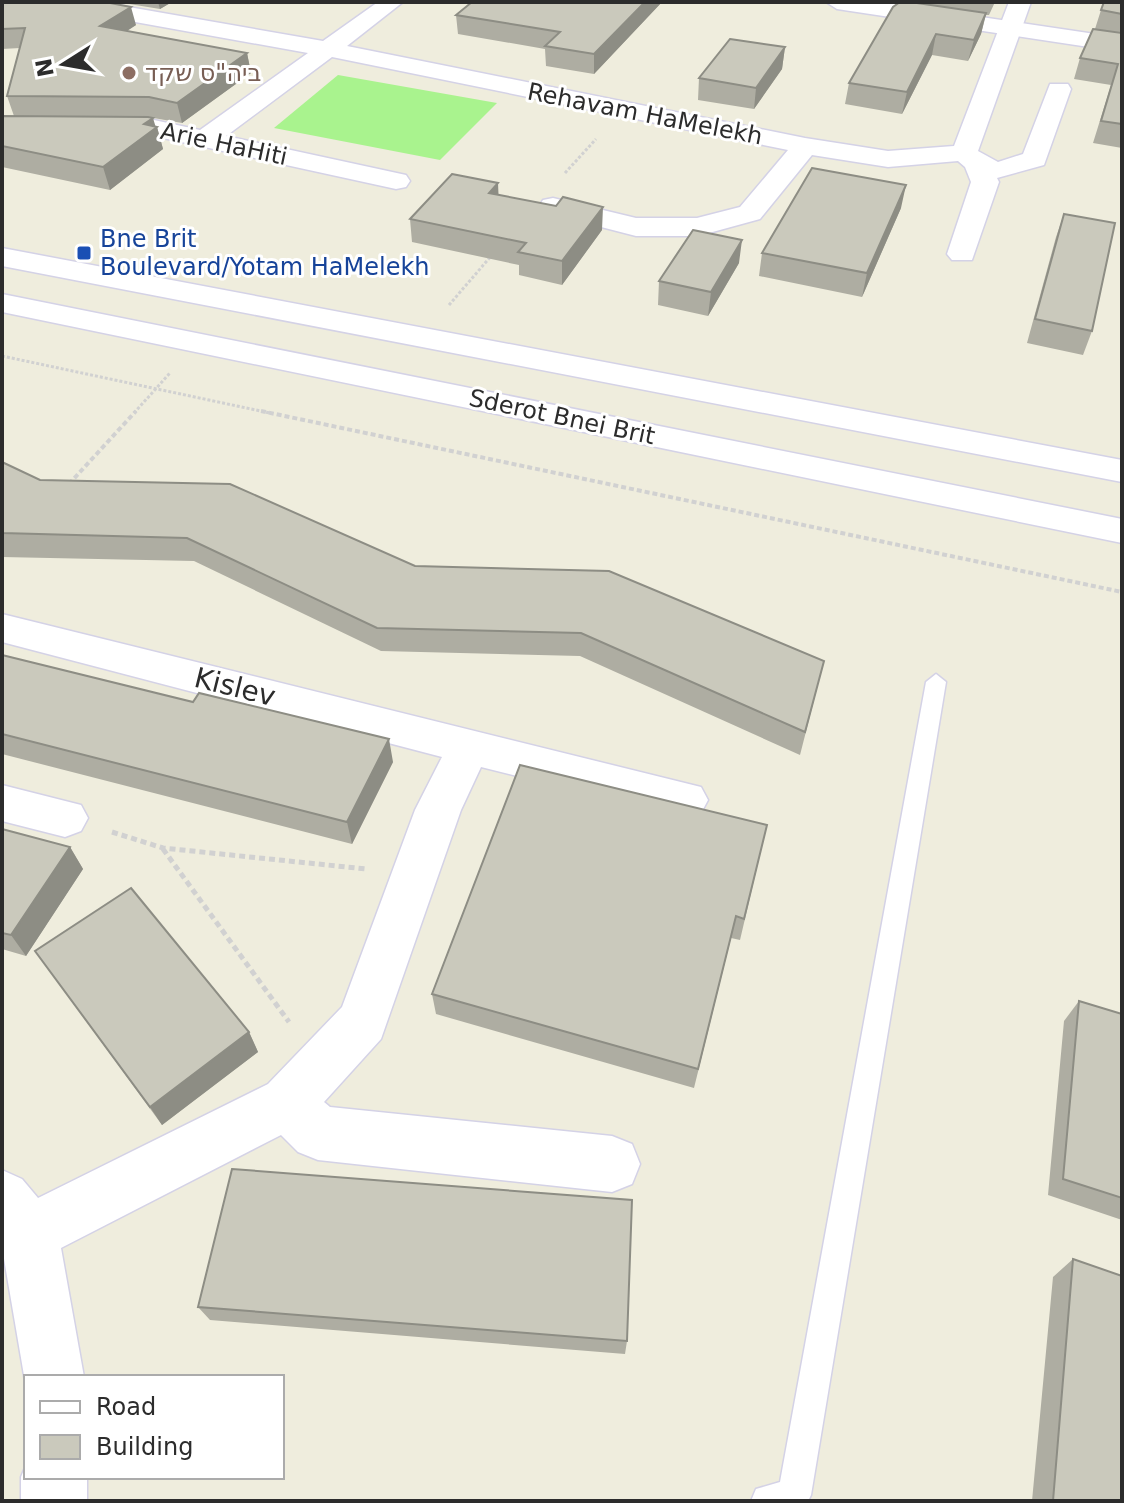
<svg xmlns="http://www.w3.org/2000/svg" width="1124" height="1503" font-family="'DejaVu Sans',Heebo,sans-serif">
  <rect width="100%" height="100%" fill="#efeddd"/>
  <path fill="#a9f38e" d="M338,75L497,103L440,160L274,128Z"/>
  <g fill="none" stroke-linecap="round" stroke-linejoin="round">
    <defs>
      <path id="lane" d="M936,674L946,682L811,1495L808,1501H751L756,1489L780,1482L926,682Z"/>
      <path id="street" d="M52,2H100L323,41L378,2H403L347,46L805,138L888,151L954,146L1009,2H1031L978,151L998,162L1023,154L1050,84H1068L1071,89L1044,165L997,178L999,182L972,260H952L947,254L971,182L965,167L958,161L888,167L812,155L760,219L698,236H636L543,212L539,206L543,200L553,198L636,218H697L740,207L788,150L332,57L226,136L406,175L410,181L406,187L396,189L154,136L2,135V119L154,120L200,130L308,53L63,9Z
        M2,614L701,787L708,800L701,813L685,818L481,767L461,810L381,1039L324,1102L330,1107L612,1136L632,1144L640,1164L632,1184L612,1192L318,1160L298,1152L281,1135L61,1248L84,1377H26V1387L2,1247V1170L22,1179L38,1198L268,1084L342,1007L415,810L442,757L2,642Z
        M2,785L81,805L88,818L81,831L65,837L2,821Z
        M26,1465V1477H87V1501H21V1477Z"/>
      <path id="secondary" d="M826,2H881L1122,38V52L837,9Z
        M2,248L1122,460V482L2,266Z
        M2,294L1122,519V543L2,312Z"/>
    </defs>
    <use href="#lane" stroke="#d4d2e6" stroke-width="3"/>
    <use href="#street" stroke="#d4d2e6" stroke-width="3"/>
    <use href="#secondary" stroke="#d4d2e6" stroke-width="3"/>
    <path stroke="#d1d1d1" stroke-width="3" stroke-dasharray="3 2" stroke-linecap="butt" d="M565,173L596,139
      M449,305L492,255
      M2,356L270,413
      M134,413L170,373"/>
    <path stroke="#d1d1d1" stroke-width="4" stroke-dasharray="5 3" stroke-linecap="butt" d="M261,411L1122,592
      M69,484L136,411"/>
    <path stroke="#d1d1d1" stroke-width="5" stroke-dasharray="6 4" stroke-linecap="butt" d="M112,832L163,848L366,869
      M163,849L289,1022"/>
    <use href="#lane" fill="#fff" fill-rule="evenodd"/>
    <use href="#street" fill="#fff" fill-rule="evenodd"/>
    <use href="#secondary" fill="#fff" fill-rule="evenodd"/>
  </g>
  <path fill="#aeada2" d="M2,2L136,25L127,31L247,53L251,73L182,123L148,117L155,127H157L163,149L110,190L2,167V116H14L7,96L20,48L2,49Z
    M117,2H172L160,9Z
    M662,2L594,74L546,66L545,49L458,34L456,15Z
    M900,2H995L989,15H986L981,34L968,61L932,55L902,114L845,104L849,83Z
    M1122,2V148L1093,143L1111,85L1074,79L1080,58L1095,29L1101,10Z
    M785,47L782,69L754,109L698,100L699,78Z
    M498,195L602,230L562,285L519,275V265L412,242L410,219Z
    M901,208L862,297L759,276L762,253Z
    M1064,214L1092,331L1083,355L1027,343L1056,237Z
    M739,263L708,316L658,305L659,281Z
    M2,462L40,480L824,661L800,755L580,656L381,651L194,561L2,557Z
    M2,655L393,762L352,844L2,754Z
    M767,825L740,940L731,938L694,1088L436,1014L432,994Z
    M2,829L70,847L83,869L26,956L2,949Z
    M35,951L249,1032L258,1052L162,1125Z
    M1079,1001L1122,1014V1220L1048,1195L1064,1021Z
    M1073,1259L1122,1501H1032L1053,1277Z
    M198,1307L627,1341L625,1354L210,1320Z"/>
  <path fill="#8d8d84" d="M158,2H172L160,9Z
    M645,2H662L594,74V54Z
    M131,7L136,25L105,45L100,26Z
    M986,13L981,34L968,61L974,40Z
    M936,34L932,55L902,114L907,92Z
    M785,47L782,69L754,109L756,88Z
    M247,53L251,73L182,123L177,103Z
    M153,118L156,128L157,127L163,149L110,190L103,167L144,124Z
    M498,183L499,206L489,193Z
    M906,185L901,208L862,297L867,273Z
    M603,207L602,230L562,285V261Z
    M742,240L739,263L708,316L711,292Z
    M389,739L393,762L352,844L347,822Z
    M70,847L83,869L26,956L11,935Z
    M249,1032L258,1052L162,1125L150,1107Z"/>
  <path fill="#cac9bc" stroke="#8d8d84" stroke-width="2" d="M2,2H105L131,7L100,26L247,53L177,103L149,97L7,96L25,28L2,29Z
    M472,2H645L594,54L545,46L560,32L456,15Z
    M900,2H910L986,13L974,40L936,34L907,92L849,83L893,7Z
    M1104,2H1122V14L1101,10Z
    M1093,29L1122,33V124L1101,121L1118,64L1080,58Z
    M730,39L785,47L756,88L699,78Z
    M2,116L148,117L153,118L144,124L157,127L103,167L2,146Z
    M812,168L906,185L867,273L762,253Z
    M452,174L498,183L489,193L556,206L563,197L603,207L562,261L518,252L526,243L410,219Z
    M1064,214L1115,223L1092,331L1035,319Z
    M693,230L742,240L711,292L659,281Z
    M2,462L40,480L230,484L415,566L609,571L824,661L805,732L581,633L377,628L187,538L2,533Z
    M2,655L193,702L199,693L389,739L347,822L2,734Z
    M520,765L767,825L744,919L736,916L698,1069L432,994Z
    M2,829L70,847L11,935L2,933Z
    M131,888L249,1032L150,1107L35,951Z
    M1079,1001L1122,1014V1198L1063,1179Z
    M232,1169L632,1200L627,1341L198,1307Z
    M1073,1259L1122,1276V1501H1053Z"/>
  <circle fill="#8d6e63" stroke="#fff" stroke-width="3" cx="129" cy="73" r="8"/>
  <rect fill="#1a4fb4" stroke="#fff" stroke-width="3" x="76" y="245" width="16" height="16" rx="4"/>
  <g text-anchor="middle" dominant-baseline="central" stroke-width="6" stroke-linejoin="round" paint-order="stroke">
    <g font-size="24" fill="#785e54" stroke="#fff" text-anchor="start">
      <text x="145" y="73">ביה"ס שקד</text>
    </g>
    <g font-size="24" fill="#2c2c2c" stroke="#fff">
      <text transform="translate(645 114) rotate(11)">Rehavam HaMelekh</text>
      <text transform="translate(224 144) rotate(12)">Arie HaHiti</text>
      <text transform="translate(562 417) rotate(12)">Sderot Bnei Brit</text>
    </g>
    <g font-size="24" fill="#164399" stroke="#fff" text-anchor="start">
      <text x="100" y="239">Bne Brit<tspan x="100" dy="28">Boulevard/Yotam HaMelekh</tspan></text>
    </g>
    <g font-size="28" fill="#2c2c2c" stroke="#fff">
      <text transform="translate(235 687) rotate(14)">Kislev</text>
    </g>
  </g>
  <rect width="1124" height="1503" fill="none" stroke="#2c2c2c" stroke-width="8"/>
  <rect x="24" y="1375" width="260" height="104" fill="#ffffff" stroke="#ababab" stroke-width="2"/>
  <rect x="40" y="1401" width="40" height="12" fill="#ffffff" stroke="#ababab" stroke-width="2"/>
  <text x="96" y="1415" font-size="24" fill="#2c2c2c">Road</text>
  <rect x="40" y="1435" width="40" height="24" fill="#cac9bc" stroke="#ababab" stroke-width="2"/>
  <text x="96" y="1455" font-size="24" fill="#2c2c2c">Building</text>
  <g transform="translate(64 64) rotate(259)" stroke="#ffffff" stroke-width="6" paint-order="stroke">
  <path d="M0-6L14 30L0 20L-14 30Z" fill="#2c2c2c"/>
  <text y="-12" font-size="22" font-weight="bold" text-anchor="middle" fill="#2c2c2c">N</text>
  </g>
</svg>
